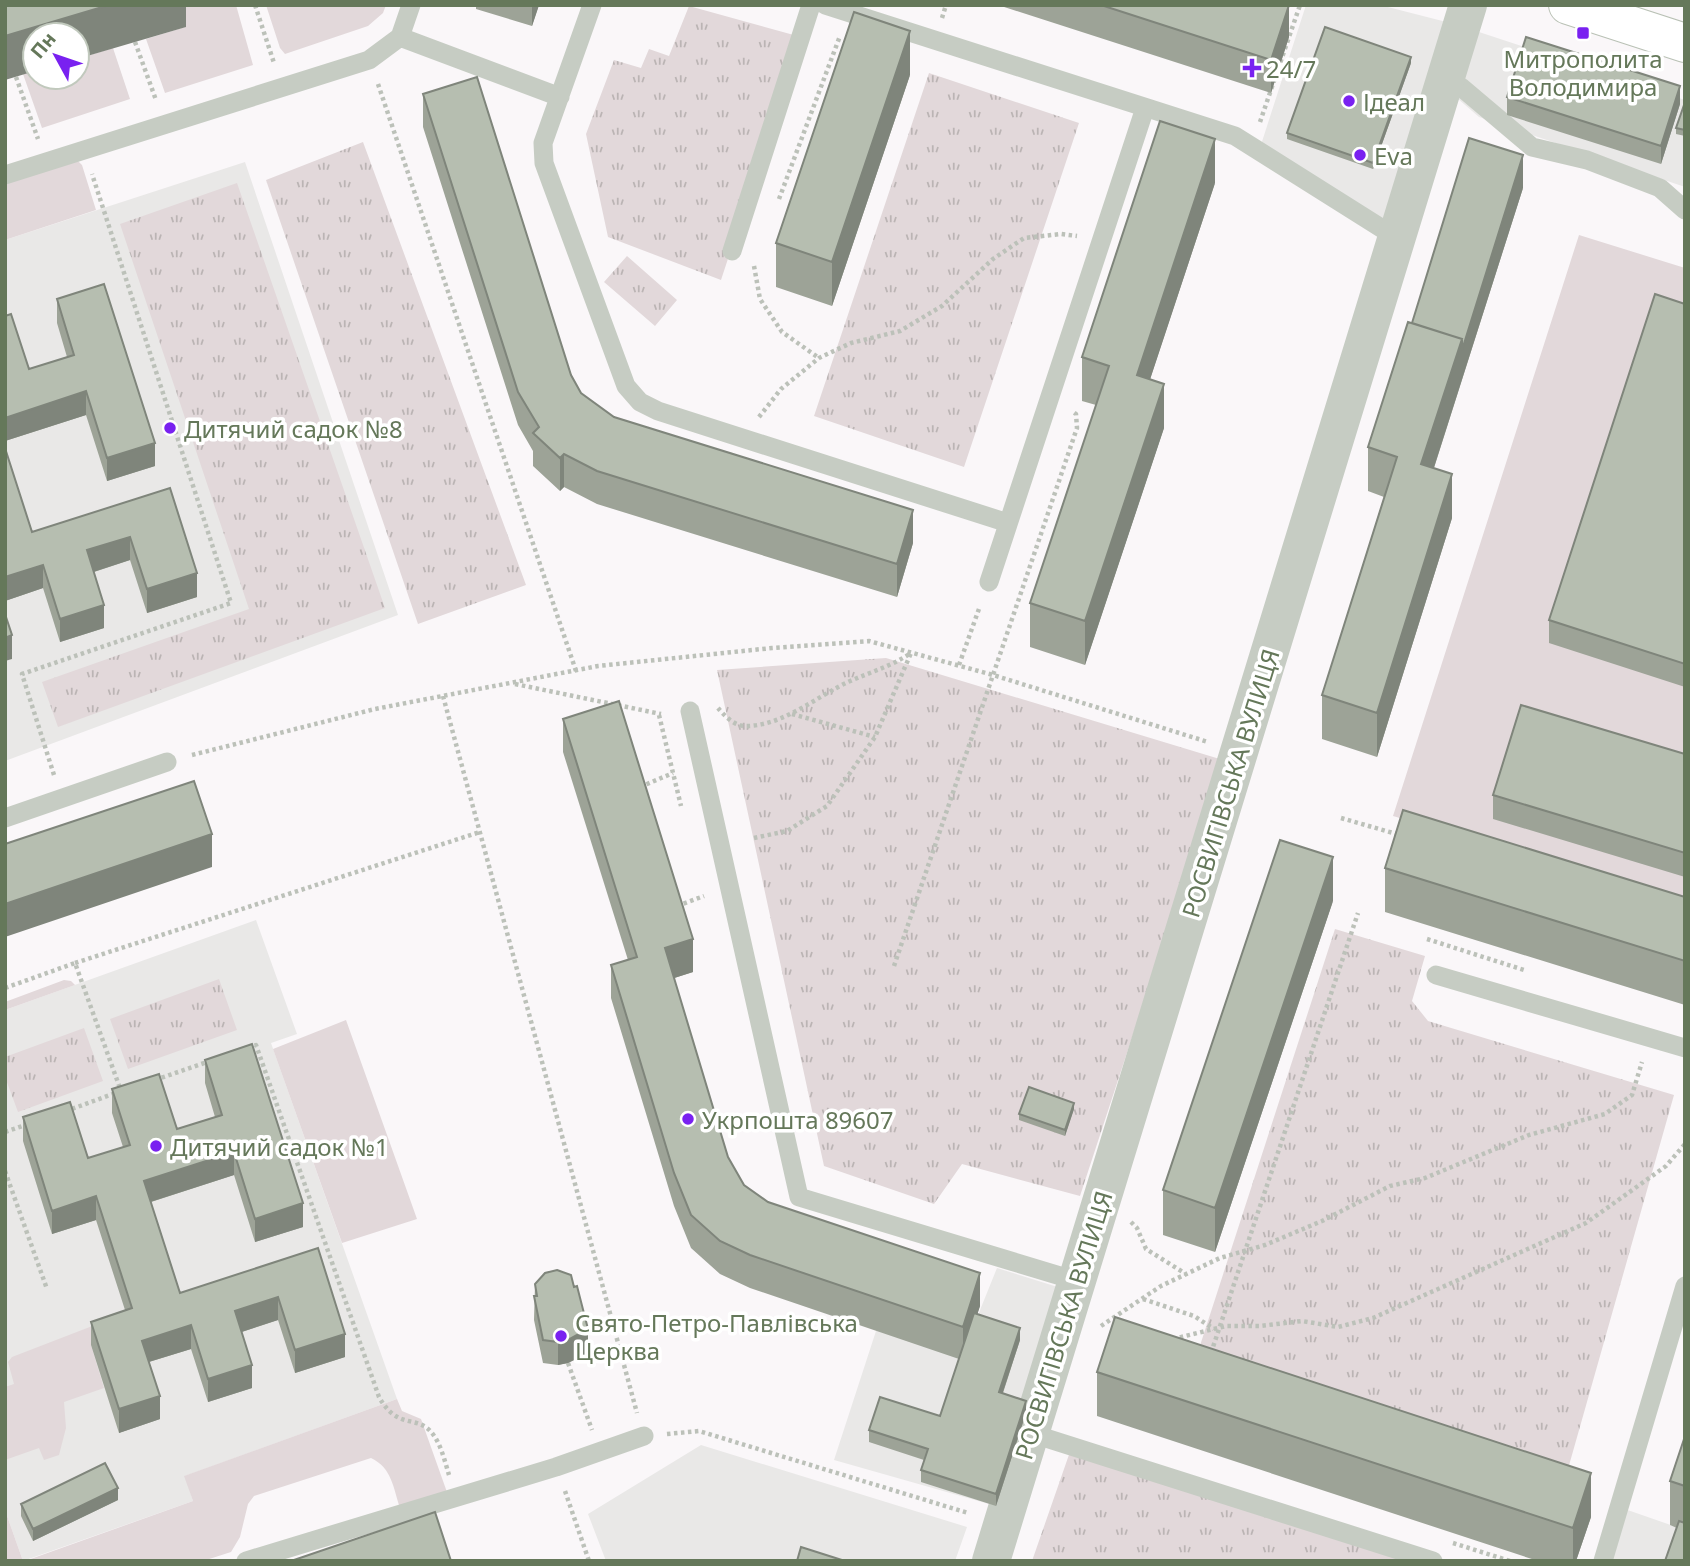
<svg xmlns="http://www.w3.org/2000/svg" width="1690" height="1566" font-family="'Noto Sans',sans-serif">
  <defs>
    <pattern id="park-tufts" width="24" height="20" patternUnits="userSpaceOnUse" patternTransform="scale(1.75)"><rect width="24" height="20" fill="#e2d8da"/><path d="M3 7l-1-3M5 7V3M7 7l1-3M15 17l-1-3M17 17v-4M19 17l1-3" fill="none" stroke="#bbb4b4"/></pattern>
  </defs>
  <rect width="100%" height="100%" fill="#faf7f9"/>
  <path fill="#e9e8e7" d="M1306,5H1380L1462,26L1397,238L1259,151Z
    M1479,32L1685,100V187L1479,117L1457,98Z
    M245,162L398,615L5,761V240Z
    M256,920L297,1034L271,1043L397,1399L185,1476L193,1501L23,1561L5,1510V1010Z
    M997,1268L1064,1289L996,1506L834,1460L876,1331L974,1325Z
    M701,1445L967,1527L955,1561H606L588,1514Z
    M1619,1507L1685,1530V1561H1603Z"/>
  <path fill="#e2d8da" d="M179,5H236L253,65L165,93L146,39L185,27Z
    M266,5H386L383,13L368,26L285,54L280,48Z
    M113,48L130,99L42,128L23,74L35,71V77H77V59Z
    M77,160L82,165L96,210L5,240V180Z
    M1579,235L1685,268V901L1393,816Z
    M64,980L71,981L75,985L5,1010V1002Z
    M346,1020L417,1219L342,1243L273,1049Z
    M126,1313L91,1345L104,1388L64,1402L66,1428L59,1455L44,1460L39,1448L5,1460V1387L14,1384L8,1362L12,1357Z
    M397,1399L402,1411L421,1419L448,1495L400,1508C393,1487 392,1468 371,1458L254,1496L248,1504L240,1537L231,1552L203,1561H25L193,1501L184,1476Z
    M5,1510L23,1561H5Z"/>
  <path fill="url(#park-tufts)" d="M689,6L801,37L721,280L608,237L586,134L614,60L641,68L649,49L669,56Z
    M929,73L1079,123L964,467L814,416Z
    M363,142L526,585L418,624L266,180Z
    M237,183L385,608L58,727L42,682L249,609L120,224Z
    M627,256L677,300L655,326L604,282Z
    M886,658L1223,760L1080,1196L962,1164L934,1204L824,1166L717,670Z
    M1335,929L1425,956L1412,1001L1428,1021L1674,1095L1566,1476L1195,1361Z
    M219,979L237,1030L128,1069L110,1019Z
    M84,1028L103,1081L18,1112L5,1077V1057Z
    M1072,1446L1433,1561H1032Z"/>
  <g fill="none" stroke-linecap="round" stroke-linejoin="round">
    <defs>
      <path id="secondary" d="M1568,5L1685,43"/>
    </defs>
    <use href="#secondary" stroke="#b9c1b5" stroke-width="40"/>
    <path stroke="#bcc1b9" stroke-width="4.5" stroke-dasharray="3.5 3.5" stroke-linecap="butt" d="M255,5L274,63
      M942,18L946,5
      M135,42L156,100
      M16,77L38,139
      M378,84L576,671
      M1260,122L1300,5
      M779,199L840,36
      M754,266L760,299L782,332L819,358
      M759,417L781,389L819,358L851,343L900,331L942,306L993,259L1024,238L1061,234L1077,236
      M959,665L980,606
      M515,684L661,714
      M443,696L637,1413
      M718,708C724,715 733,725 744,726C781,727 816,697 848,682C870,672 890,667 911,653L875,737L827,806L787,831L754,838
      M792,714L875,737
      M659,715L681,806
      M192,755L375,709L598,666L772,648L869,641L993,675L1208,742
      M54,775L22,674L231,603L92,174
      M640,787L673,773
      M1341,818L1400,835
      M677,906L704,896
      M1427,939L1524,970
      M75,963L480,832
      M894,966L1077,428L1076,414L1072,411
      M5,988L75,963L121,1091L69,1110
      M248,1048L256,1045L379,1397C398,1431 417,1414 432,1433C441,1444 445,1462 449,1475
      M155,1080L210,1061
      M5,1132L28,1124
      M5,1171L47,1289
      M1131,1222L1137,1228L1146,1249L1186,1274
      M1143,1299L1194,1316L1214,1329
      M1101,1326L1161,1286L1220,1258L1265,1245L1322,1221L1390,1186L1425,1178L1529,1135L1605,1114L1632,1095L1642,1062
      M1173,1339L1226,1326H1260L1302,1321L1338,1327L1373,1318L1586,1223L1666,1166L1685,1144
      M1211,1353L1358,913
      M568,1363L592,1430
      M667,1434L699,1431L968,1513
      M565,1491L589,1561
      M1453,1543L1510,1561"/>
    <path stroke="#c6ccc3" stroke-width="19" d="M592,5L543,143L544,163L626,386L640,402L658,411L1008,523
      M825,5L1235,136L1397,238
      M400,37L560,97
      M1461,87L1532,147L1587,160L1660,188L1685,210
      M5,175L369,60L400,37L411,5
      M732,251L811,5
      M989,582L1145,108
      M690,711L799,1197L1077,1281
      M5,818L167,762
      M1436,975L1685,1048
      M1030,1433L1433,1561
      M246,1561L556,1467L644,1436
      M1603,1561L1685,1286"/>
    <path stroke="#c6ccc3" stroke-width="38" d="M991,1561L1468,5"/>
    <use href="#secondary" stroke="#fff" stroke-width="38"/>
  </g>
  <path fill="#9da397" d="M476,5H539L532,26L476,9Z
    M998,5H1289V37L1271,93Z
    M1411,63L1373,169L1287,139V133Z
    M910,75L832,306L776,287V243Z
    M423,94L581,393L614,417L913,543L897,597L597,504L564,487L560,491L533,466V451L518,425L423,127Z
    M1507,97L1680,104L1661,164L1507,115Z
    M1685,105V136L1676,134V128Z
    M1215,183L1150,379L1164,428L1085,665L1030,647V603L1096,405L1082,401V357Z
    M1523,188L1434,468L1452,518L1377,757L1322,739V695L1384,497L1368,491V447L1412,323Z
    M57,299L155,466L107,481L86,415L5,441V316L29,369L67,357L57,323Z
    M1685,304V687L1549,643V620Z
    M5,448L32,532L170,488L197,597L147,613L130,560L94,572L104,628L60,642L43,588L5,601Z
    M563,719L693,972L674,978L728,1157L744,1185L768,1202L980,1306L977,1314L1020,1340L1003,1393L1026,1413L996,1506L921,1482V1470L924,1460L869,1442V1430L940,1416L959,1359L750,1288L720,1274L691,1248L674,1206L611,998V965L628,960L563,752Z
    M1685,754V877L1493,819V795Z
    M1385,868L1685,897V1005L1385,912Z
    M1333,901L1215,1252L1163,1235V1190Z
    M205,1060L303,1227L255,1242L234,1175L151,1202L180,1293L318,1248L345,1357L295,1373L278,1320L242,1332L252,1388L208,1402L191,1349L149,1362L160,1419L119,1433L91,1345V1322L125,1310L96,1220L52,1234L23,1141V1117L88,1158L123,1147L112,1113V1089L177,1129L215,1117L205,1083Z
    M1074,1109L1065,1136L1019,1120V1114Z
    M535,1284L588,1353L568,1363L558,1365L543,1363L534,1320Z
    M1097,1372L1591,1517L1576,1561H1538L1097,1416Z
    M1685,1436V1561L1677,1528L1670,1525V1481Z
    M118,1500L33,1541L21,1516V1504Z"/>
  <path fill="#7f857b" d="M109,5H186V27L77,59V35H35V71L5,80V36Z
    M532,5H539L532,26Z
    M1289,5V37L1271,93V60Z
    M910,31V75L832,306V262Z
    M1411,57V63L1373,169V163Z
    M1680,86V104L1661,164V146Z
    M1215,139V183L1137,419V375Z
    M1523,155V188L1421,508V464Z
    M1164,384V428L1085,665V621Z
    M86,391V415L5,441V418Z
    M155,443V466L107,481V458Z
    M564,454V487L560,491V458Z
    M1452,474V518L1377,757V713Z
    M913,510V543L897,597V564Z
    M130,537V560L87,574V550Z
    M43,565V588L5,601V577Z
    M197,573V597L147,613V589Z
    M104,605V628L60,642V619Z
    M12,635V659L5,661V638Z
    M212,834V867L5,937V904Z
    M1333,857V901L1215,1252V1208Z
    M693,939V972L665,981V948Z
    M1074,1103V1109L1065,1136V1130Z
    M234,1152V1175L144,1204V1181Z
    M96,1196V1220L52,1234V1211Z
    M303,1203V1227L255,1242V1219Z
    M980,1273V1306L963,1360V1327Z
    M278,1297V1320L235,1334V1311Z
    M191,1325V1349L142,1364V1341Z
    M1020,1328V1340L999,1404V1392Z
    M588,1329V1353L568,1363L558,1365V1342Z
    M345,1334V1357L295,1373V1350Z
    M252,1365V1388L208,1402V1379Z
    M160,1396V1419L119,1433V1409Z
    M1026,1401V1413L996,1506V1494Z
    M1591,1473V1517L1576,1561H1573V1528Z
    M118,1488V1500L33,1541V1529Z"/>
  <path fill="#b6beb0" stroke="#7f857b" stroke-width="2" d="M5,5H109L5,36Z
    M1101,5H1289L1271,60Z
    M854,12L910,31L832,262L776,243Z
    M1325,27L1411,57L1373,163L1287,133Z
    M1526,37L1680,86L1661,146L1507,97Z
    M477,77L571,375L581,393L614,417L913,510L897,564L597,471L564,454L560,458L533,433L539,427L518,392L423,94Z
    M1684,105H1685V130L1676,128Z
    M1160,121L1215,139L1137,375L1164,384L1085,621L1030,603L1109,366L1082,357Z
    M1469,138L1523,155L1462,350V339L1412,323Z
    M104,284L155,443L107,458L86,391L5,418V316L11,314L29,369L74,355L57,299Z
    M1655,294L1685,304V664L1549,620Z
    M1408,322L1462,339L1421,464L1452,474L1377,713L1322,695L1397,457L1368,447Z
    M5,448L32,532L170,488L197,573L147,589L130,537L87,550L104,605L60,619L43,565L5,577Z
    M5,614L12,635L5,638Z
    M619,701L693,939L665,948L728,1157L744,1185L768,1202L980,1273L963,1327L750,1255L720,1241L691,1215L674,1173L611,965L637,957L563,719Z
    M1521,705L1685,754V853L1493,795Z
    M194,781L212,834L5,904V844Z
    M1403,810L1685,897V961L1385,868Z
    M1280,840L1333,857L1215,1208L1163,1190Z
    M252,1044L303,1203L255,1219L234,1152L144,1181L180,1293L318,1248L345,1334L295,1350L278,1297L235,1311L252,1365L208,1379L191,1325L142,1341L160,1396L119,1409L91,1322L132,1308L96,1196L52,1211L23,1117L70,1102L88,1158L130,1145L112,1089L159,1074L177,1129L222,1115L205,1060Z
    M1029,1087L1074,1103L1065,1130L1019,1114Z
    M557,1270L571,1275L574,1287L577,1286L588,1329L568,1340L558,1342L543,1340L534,1296H537L535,1284L545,1273Z
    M974,1313L1020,1328L999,1392L1026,1401L996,1494L921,1470L928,1449L869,1430L880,1397L940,1416Z
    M1115,1317L1591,1473L1573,1528L1097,1372Z
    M1685,1436V1486L1670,1481Z
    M105,1463L118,1488L33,1529L21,1504Z
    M435,1512L451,1561H291Z
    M1679,1521L1685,1523V1561H1665Z
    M801,1547L845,1561H797Z"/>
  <g fill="#7921f0" stroke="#fff" stroke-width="2.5">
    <rect x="1576" y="26" width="14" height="14" rx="3.5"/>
    <path d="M1248.5 57.5h7v7h7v7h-7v7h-7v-7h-7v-7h7z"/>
    <circle cx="1349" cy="101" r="7"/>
    <circle cx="1360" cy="155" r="7"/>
    <circle cx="170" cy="428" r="7"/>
    <circle cx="688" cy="1119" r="7"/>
    <circle cx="156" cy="1146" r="7"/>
    <circle cx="561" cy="1336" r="7"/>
  </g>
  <g text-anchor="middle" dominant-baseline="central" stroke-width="7" stroke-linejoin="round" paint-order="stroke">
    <g font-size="24" fill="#65785a" stroke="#fff" text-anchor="start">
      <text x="1583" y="58" text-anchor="middle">Митрополита<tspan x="1583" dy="28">Володимира</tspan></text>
      <text x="1266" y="68">24/7</text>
      <text x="1363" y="101">Ідеал</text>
      <text x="1374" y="155">Eva</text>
      <text x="184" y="428">Дитячий садок №8</text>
      <text x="702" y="1119">Укрпошта 89607</text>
      <text x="170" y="1146">Дитячий садок №1</text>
      <text x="575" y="1322">Свято-Петро-Павлівська<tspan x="575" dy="28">Церква</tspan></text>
    </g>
    <g font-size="24" fill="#65785a" stroke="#fff">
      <text transform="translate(1230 783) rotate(-73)">РОСВИГІВСЬКА ВУЛИЦЯ</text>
      <text transform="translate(1063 1325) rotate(-73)">РОСВИГІВСЬКА ВУЛИЦЯ</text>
    </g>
  </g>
  <rect width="1690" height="1566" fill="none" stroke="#65785a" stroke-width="14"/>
  <g transform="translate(56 56) rotate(310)"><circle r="33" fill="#ffffff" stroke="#c1c9bd" stroke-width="2"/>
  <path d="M0-5L12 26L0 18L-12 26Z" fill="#7921f0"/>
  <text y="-10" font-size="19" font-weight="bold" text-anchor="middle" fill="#65785a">Пн</text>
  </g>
</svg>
